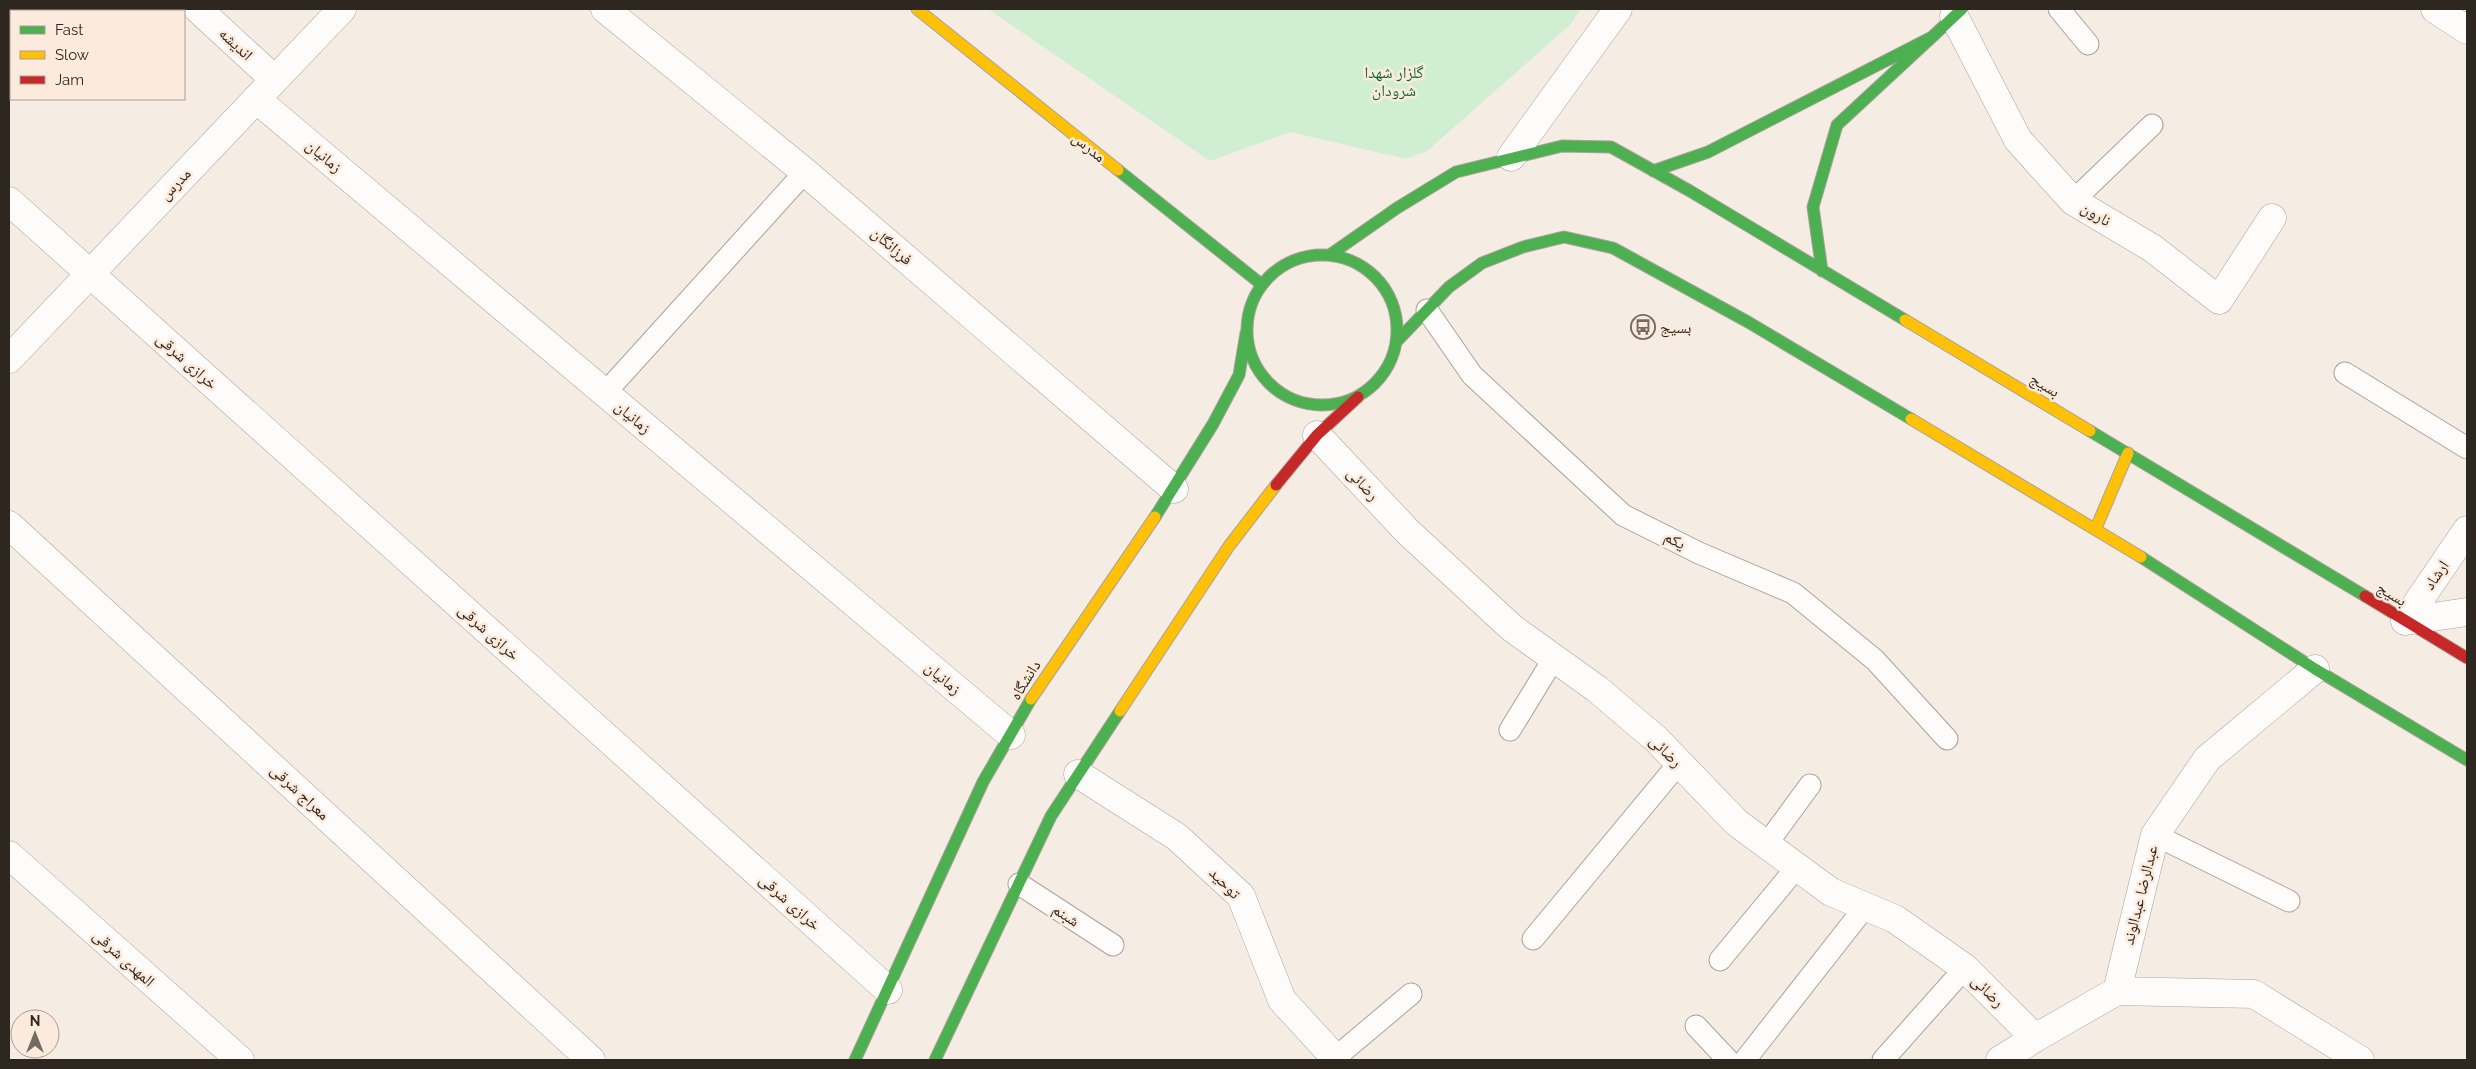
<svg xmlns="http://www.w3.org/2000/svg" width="2476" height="1069" font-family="Raleway,'Noto Naskh Arabic',sans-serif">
  <rect width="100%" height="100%" fill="#f5ece3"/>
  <path fill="#d0efd2" d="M988,9H1581L1570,25L1427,151L1406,159L1290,132L1210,161Z"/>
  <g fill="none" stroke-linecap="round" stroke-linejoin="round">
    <defs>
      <path id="lane" d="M2059,9L2088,44
        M2073,201L2152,125
        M1427,310L1472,375L1623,515L1699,553L1793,593L1875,660L1947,739
        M2345,373L2467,448
        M605,393L805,172
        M1510,730L1554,658
        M2155,835L2289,901
        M1766,845L1810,785
        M1019,884L1113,945
        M1533,939L1679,763
        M1720,960L1797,867
        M1696,1026L1728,1060
        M1335,1058L1411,994
        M1745,1060L1865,907
        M1883,1060L1965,968"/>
      <path id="street" d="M198,9L274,79
        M605,9L805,172L1174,489
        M2435,9L2467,30
        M1954,16L2018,140L2073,201L2152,248L2219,300L2272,218
        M256,99L1011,735
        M1511,157L1618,9
        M9,201L888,990
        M9,359L342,9
        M1317,435L1408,532L1512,628L1597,689L1656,739L1737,823L1831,892L1895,919L1965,968L2035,1038
        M9,525L591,1060
        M2405,621L2467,530
        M2405,621L2467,612
        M1078,774L1177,837L1241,896L1282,1000L1337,1060
        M9,855L240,1060
        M2117,991L2254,994L2360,1060
        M2000,1060L2035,1038L2117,991L2155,835L2207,759L2315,669"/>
      <path id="fast" d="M1932,37L1962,9
        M1118,170L1261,284
        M1653,171L1708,152L1932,37L1837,125L1813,207L1822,271
        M1331,254L1397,208L1456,172L1562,146L1611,147L1690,191L1905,320
        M1247 330a75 75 0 1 1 150 0a75 75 0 1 1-150 0Z
        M1398,340L1449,287L1482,263L1523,247L1564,237L1613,248L1748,322L1911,419
        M2090,431L2365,596
        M1155,517L1213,424L1239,375L1246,333
        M2141,557L2315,669L2467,760
        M855,1060L983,782L1031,699
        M935,1060L1051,816L1120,711"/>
      <path id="slow" d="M917,9L1118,170
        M1905,320L2090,431
        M1911,419L2141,557
        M2096,528L2128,453
        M1031,699L1155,517
        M1120,711L1229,546L1276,485"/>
      <path id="jam" d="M1276,485L1317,435L1358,397
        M2365,596L2467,658"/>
    </defs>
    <use href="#lane" stroke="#aaa29b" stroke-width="23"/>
    <use href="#street" stroke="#aaa29b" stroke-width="29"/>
    <use href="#fast" stroke="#aaa29b" stroke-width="13"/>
    <use href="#slow" stroke="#aaa29b" stroke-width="13"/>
    <use href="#jam" stroke="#aaa29b" stroke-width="13"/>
    <use href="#lane" stroke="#fefcfb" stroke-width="21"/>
    <use href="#street" stroke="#fefcfb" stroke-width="28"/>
    <use href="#fast" stroke="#4caf50" stroke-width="11"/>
    <use href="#slow" stroke="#ffc107" stroke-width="11"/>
    <use href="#jam" stroke="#c62828" stroke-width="11"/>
  </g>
  <defs>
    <symbol id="bus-ring" viewBox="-11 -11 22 22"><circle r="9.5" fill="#fcebdc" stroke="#746c64" stroke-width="1.5"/><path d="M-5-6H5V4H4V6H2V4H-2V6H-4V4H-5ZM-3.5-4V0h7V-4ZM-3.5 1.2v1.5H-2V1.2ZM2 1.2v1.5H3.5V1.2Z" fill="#746c64"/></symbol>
  </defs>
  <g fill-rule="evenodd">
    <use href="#bus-ring" x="1629" y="313" width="28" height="28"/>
  </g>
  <g text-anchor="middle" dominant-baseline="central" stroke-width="5" stroke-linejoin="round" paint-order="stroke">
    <g font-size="16" fill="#2e2720" stroke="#fcebdc">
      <text transform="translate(236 44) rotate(43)">اندیشه</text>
      <text transform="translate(1089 147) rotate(39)">مدرس</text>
      <text transform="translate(324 156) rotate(40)">زمانیان</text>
      <text transform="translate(175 184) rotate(-46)">مدرس</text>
      <text transform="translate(2096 214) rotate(31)">نارون</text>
      <text transform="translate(892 246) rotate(41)">فرزانگان</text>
      <text transform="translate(187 361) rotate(42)">خرازی شرقی</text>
      <text transform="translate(2045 385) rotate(31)">بسیج</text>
      <text transform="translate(633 417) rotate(40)">زمانیان</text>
      <text transform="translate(1363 484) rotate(47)">رضائی</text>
      <text transform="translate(1675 540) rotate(27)">یکم</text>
      <text transform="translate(2436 575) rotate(-56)">ارشاد</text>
      <text transform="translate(2392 594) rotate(31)">بسیج</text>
      <text transform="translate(489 632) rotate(42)">خرازی شرقی</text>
      <text transform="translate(943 678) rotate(40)">زمانیان</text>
      <text transform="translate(1025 680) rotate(-58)">دانشگاه</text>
      <text transform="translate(1666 751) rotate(45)">رضائی</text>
      <text transform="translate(300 792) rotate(43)">معراج شرقی</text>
      <text transform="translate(1225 883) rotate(46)">توحید</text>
      <text transform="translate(2140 895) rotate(-76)">عبدالرضا عبدالوند</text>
      <text transform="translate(790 902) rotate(42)">خرازی شرقی</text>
      <text transform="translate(1066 915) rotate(33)">شبنم</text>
      <text transform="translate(124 958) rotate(42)">المهدی شرقی</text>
      <text transform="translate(1988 991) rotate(45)">رضائی</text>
    </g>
    <g font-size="16" fill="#07693a" stroke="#fcebdc">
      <text x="1394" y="72">گلزار شهدا<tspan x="1394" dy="18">شرودان</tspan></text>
    </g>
    <g font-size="16" fill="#2e2720" stroke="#fcebdc" text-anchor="start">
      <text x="1660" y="327">بسیج</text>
    </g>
  </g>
  <rect width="2476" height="1069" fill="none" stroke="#2e2720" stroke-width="20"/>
  <rect x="10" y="10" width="175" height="90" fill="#fcebdc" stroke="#aa9d91"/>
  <rect x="20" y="26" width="25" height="8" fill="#4caf50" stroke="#aa9d91"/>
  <text x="55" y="35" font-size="15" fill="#2e2720">Fast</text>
  <rect x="20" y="51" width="25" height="8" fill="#ffc107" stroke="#aa9d91"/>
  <text x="55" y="60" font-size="15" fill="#2e2720">Slow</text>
  <rect x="20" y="76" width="25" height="8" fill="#c62828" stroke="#aa9d91"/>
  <text x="55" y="85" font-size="15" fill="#2e2720">Jam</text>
  <g transform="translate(35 1034)"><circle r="24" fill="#fcebdc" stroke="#aa9d91"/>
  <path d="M0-4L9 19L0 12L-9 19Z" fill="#746c64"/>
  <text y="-8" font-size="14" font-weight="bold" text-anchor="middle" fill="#2e2720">N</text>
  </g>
</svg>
